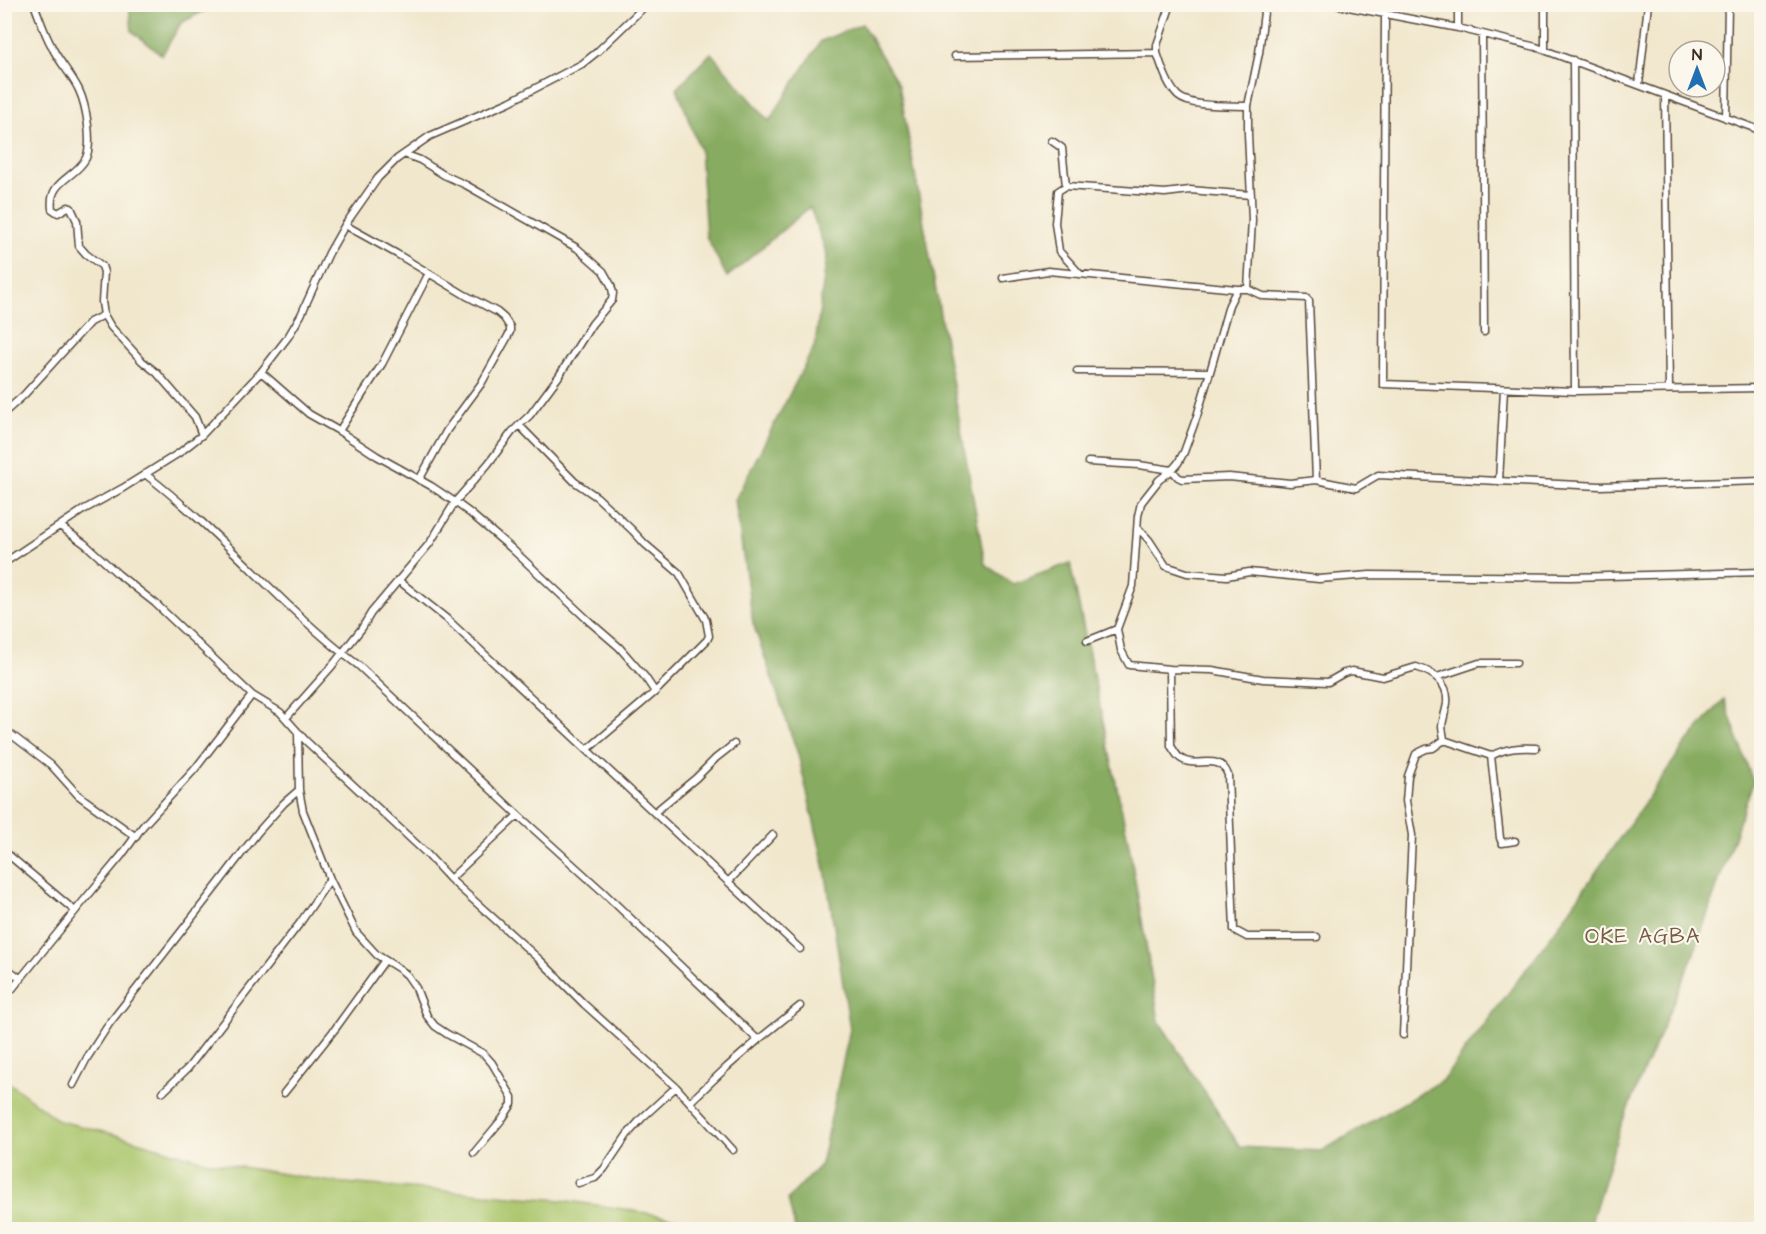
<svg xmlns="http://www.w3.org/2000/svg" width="1766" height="1234" font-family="'Architects Daughter',sans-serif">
  <rect width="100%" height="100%" fill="#fbf7ec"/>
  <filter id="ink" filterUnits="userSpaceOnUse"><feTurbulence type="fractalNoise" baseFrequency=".0167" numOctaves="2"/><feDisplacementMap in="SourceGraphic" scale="12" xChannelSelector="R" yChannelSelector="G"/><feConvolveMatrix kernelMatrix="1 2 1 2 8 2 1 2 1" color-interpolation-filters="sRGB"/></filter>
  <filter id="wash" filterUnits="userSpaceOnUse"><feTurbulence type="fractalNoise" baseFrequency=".008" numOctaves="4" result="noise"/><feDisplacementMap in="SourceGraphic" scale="24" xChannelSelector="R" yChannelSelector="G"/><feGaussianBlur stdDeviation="1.35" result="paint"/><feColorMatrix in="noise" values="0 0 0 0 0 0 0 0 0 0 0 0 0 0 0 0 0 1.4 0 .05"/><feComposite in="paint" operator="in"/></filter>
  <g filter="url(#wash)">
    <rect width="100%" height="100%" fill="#f1e7cd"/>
    <path fill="#aac66c" stroke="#727845" stroke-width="1.5" d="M4,1079L59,1121L109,1133L205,1161L332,1182L561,1200L630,1210L722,1227L723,1229H5Z"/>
    <path fill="#87ab60" stroke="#616a3f" stroke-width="1.5" d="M129,5V4L215,5L181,23L162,55L132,31Z
      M862,24L899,85L985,564L1013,584L1070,563L1129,845L1159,1021L1240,1147L1322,1151L1443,1080L1557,928L1684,746L1724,699L1753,782L1693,956L1621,1125L1589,1229H795L788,1199L821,1164L850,1029L825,869L798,754L753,623L735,500L815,345L827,255L810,207L727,277L706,236L700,150L677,88L711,53L769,121L821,41Z"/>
  </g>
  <g filter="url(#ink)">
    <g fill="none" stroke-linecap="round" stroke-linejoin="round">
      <defs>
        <path id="minor" d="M34,4C40,19 44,33 52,47C59,62 72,75 79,90C86,105 93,142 86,158C75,179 48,180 52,209L58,213L68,207L71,208L77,221L79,246L86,254L102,266L104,272L102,302L104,315L111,327L142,361L157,373L195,417L202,435
          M1333,4L1458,28L1536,47L1762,131
          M1458,4V28
          M1545,4V50
          M1385,14L1383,384L1575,391L1762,388
          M1482,34L1484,332
          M1157,53V45L1169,10
          M955,56L1157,53C1162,67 1167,85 1178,96C1192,108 1230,105 1248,106
          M1573,60L1575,391
          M1639,85L1648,4
          M1665,95L1669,389
          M1726,118L1728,4
          M1052,141L1062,148L1066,186L1058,191L1055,223L1059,251L1080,274
          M404,154L420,160L444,175L466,185L577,248L603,271L611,285L613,293L612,300L592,324L559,376L530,415L512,432L488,464L455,502L470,513L511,548L590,622L619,647L645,677L655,692
          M1066,186L1165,193L1190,190L1251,195
          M345,225L397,254L465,295L497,312L504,318L510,327V332L507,338L481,384L447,430L419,480
          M1003,278L1048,271L1237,289
          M1248,289L1252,220L1248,134V106L1259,53L1265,4
          M1077,371L1210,372L1229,305L1237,289H1248L1263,296L1306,298L1309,301L1316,480
          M261,372L309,414L339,431L377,456L431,486L455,502L430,543L371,613L362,628L332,666L286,718
          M4,413L24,395L90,322L104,315
          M519,425L575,482L597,497L632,530L645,544L679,573L706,620L709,636L707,640L655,692L588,749
          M339,431L382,364L428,275
          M1088,462L1139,465L1172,470L1178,477L1182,479L1229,477L1290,483L1316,480L1356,488L1378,475L1600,486L1762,481
          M145,474C195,512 239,558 285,602C308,624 332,646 358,665L518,815L450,879
          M1499,481L1504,389
          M60,526L85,544L118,574L155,603L252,695L280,712L306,741L426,853L450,879L540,960L584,1004L676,1087L733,1150
          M1138,528L1149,540L1166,566L1187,573L1227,576L1249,572L1319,579L1370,575L1571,577L1762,572
          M4,563L83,510L123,488L179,453L202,435L261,372L288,337L301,315L329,253L345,225L378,178L397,159L430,136L509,102L582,64L597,52L647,4
          M398,580L447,619L800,949
          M1117,629L1121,650L1129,665L1170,669L1171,746C1174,750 1176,755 1180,758C1195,770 1220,751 1228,775L1234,930L1247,937H1317
          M1087,641L1117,629L1133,586L1138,516L1141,503L1159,480L1172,470L1178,463L1184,452L1197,416L1210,372
          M1170,669L1212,670L1263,679L1328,682L1344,673L1352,671L1383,677L1416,667C1433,672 1449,683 1447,703C1446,711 1443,718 1442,726C1442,730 1444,736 1444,740L1433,748L1426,749L1416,754L1408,776L1406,801L1412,835L1403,1035
          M1437,677L1479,663H1516
          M4,729L51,765L78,795L136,837
          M298,732L299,790L303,811L330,879L356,932L377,955L401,970L407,975L416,988L427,1016L435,1026L447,1034L484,1054L492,1063L512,1097V1104L503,1118L474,1153
          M1444,740L1491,756L1500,838L1502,843L1515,841
          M1491,756C1506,748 1519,747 1536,748
          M655,812L696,778L716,758L734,744
          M518,815L602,891L758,1040L800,1006
          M4,851L75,911
          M729,881L773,835
          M4,966L21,979
          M4,999L81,904L121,856L143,826L195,769L252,695
          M73,1085L87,1058L109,1024L219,883L258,832L284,803L299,790
          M163,1092L188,1068L300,923L330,879
          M284,1093L335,1029L385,960
          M690,1102L727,1067L758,1040
          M578,1183L595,1178L604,1169L627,1135L642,1118L676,1087"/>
      </defs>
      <use href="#minor" stroke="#564638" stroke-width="9"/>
      <use href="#minor" stroke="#fff" stroke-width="6"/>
    </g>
  </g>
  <g text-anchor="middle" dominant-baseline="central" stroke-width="4.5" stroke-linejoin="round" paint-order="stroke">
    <g font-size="21" letter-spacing="1.5" fill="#785b44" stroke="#fbf7ec">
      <text x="1643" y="936">OKE AGBA</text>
    </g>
  </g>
  <rect width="1766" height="1234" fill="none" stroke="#fbf7ec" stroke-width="24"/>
  <g transform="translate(1697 69)"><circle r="28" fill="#fbf7ec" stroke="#aea59a" stroke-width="1.5"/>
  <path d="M0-4.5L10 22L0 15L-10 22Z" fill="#1f6fb2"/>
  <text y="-9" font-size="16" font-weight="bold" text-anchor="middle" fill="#3b2a1e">N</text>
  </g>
</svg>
